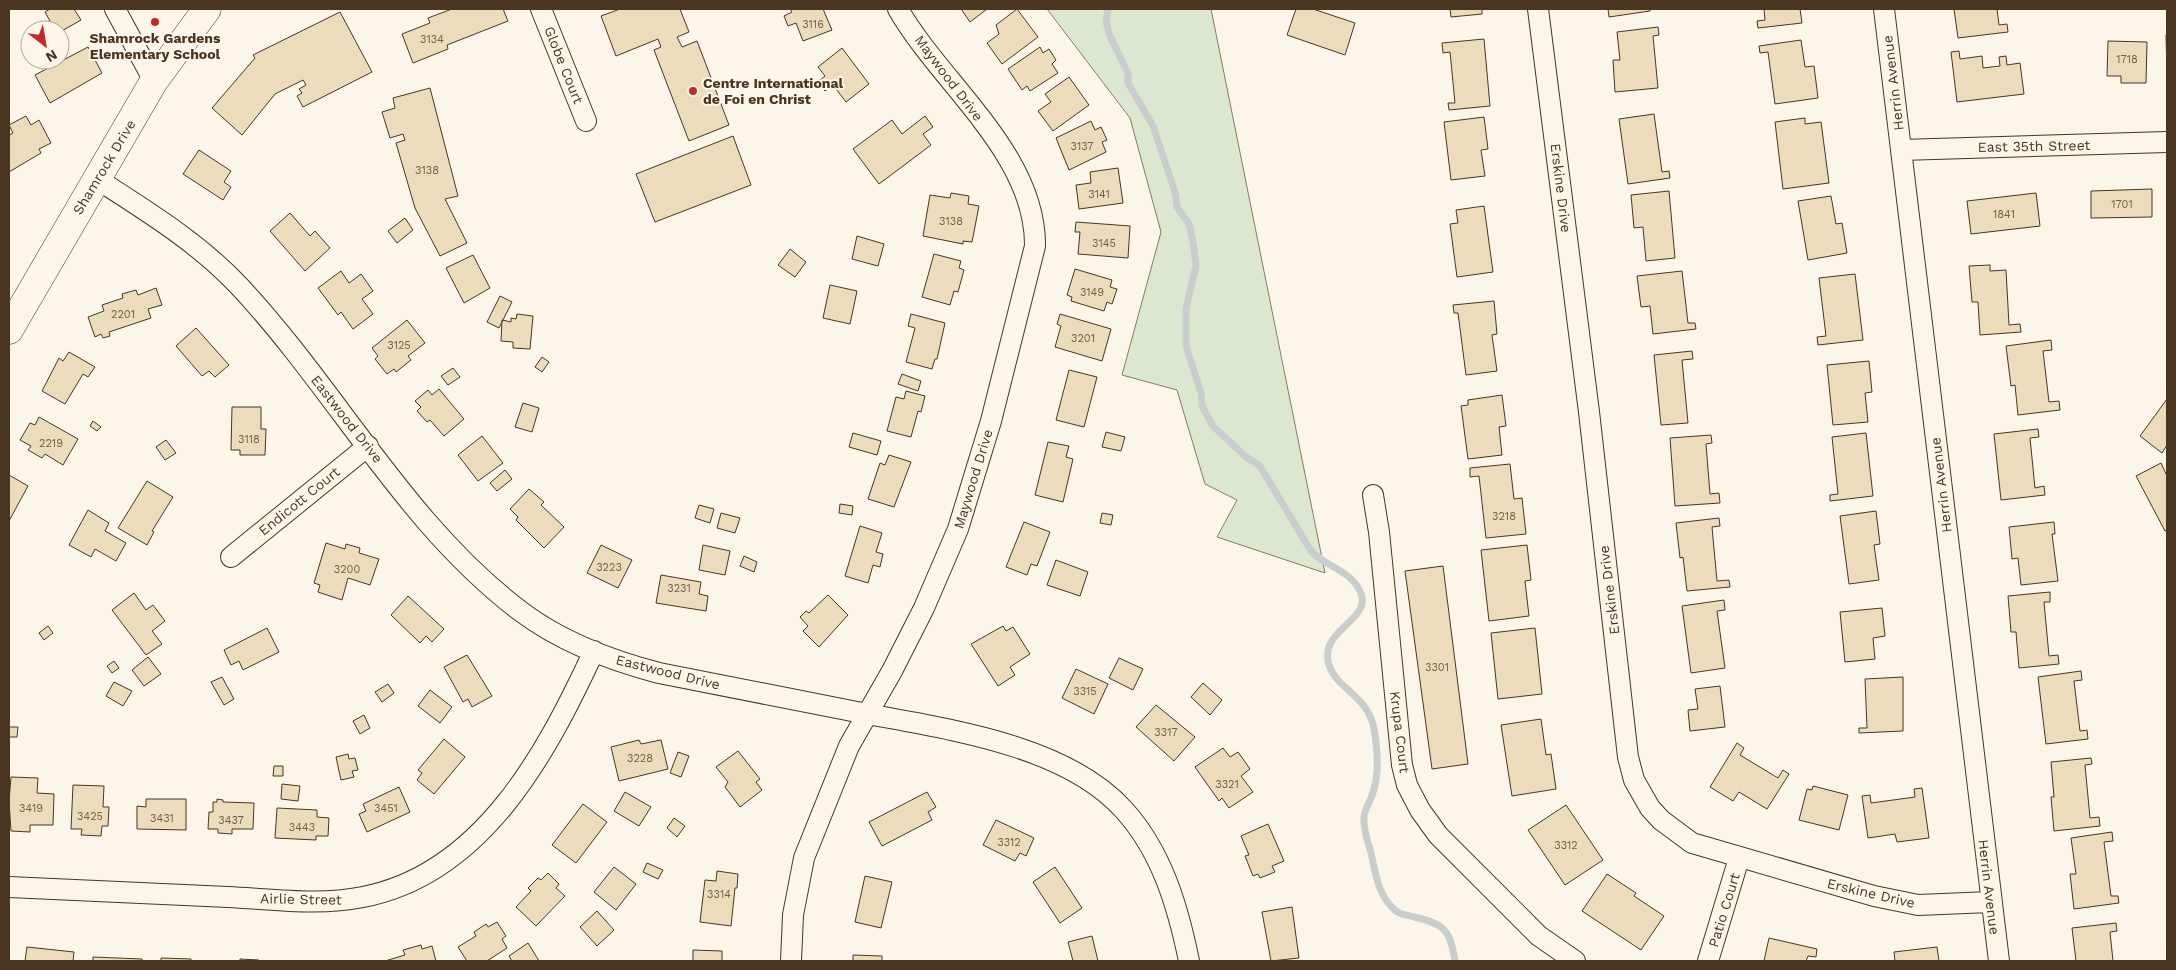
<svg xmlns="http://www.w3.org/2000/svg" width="2176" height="970" font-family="'Work Sans',sans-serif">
  <rect width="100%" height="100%" fill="#fbf6e9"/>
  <path fill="#dce7d0" stroke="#887966" d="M1047,9H1211L1325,573L1217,537L1237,500L1205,484L1177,390L1122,375L1161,232L1130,118Z"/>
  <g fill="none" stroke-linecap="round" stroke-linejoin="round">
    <path stroke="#c9cecd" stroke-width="7" d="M1108,9L1106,21L1109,34L1128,73V83L1153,126L1175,192L1177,207L1189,224L1193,242L1196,266L1186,308V346L1201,393L1202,406L1213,426L1246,457L1260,466L1311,551C1326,567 1349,569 1360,591C1374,619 1322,628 1328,661C1333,688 1367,694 1374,728C1377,746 1379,772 1374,789C1368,812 1360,808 1366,835C1367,842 1370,847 1371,853C1376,875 1378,896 1396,911C1401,915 1408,915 1414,917C1445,924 1450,930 1455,961"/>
  </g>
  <path fill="#ecdcbc" stroke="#4a3520" d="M50,9H74L81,20L60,32V30H55L45,12Z
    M452,9H503L508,21L447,45L448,49L413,63L402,34L430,23L428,18Z
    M620,9H680L689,32L677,37L682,47L697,41L729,125L689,141L654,50L661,47L658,39L616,56L601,16Z
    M790,9H823L832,30L803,41L796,23L788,26L784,16L792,12Z
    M961,9H987L970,22Z
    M1017,9L1038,37L1002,64L987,43L999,34L996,25Z
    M1296,9H1313L1355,23L1345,55L1287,35Z
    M1450,9H1482V14L1451,17Z
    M1608,9H1650V11L1609,17Z
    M1764,9H1800L1802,23L1758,28L1757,21L1765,20Z
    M1954,9H1997L1999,25L2007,24L2008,32L1958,38Z
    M340,12L372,72L303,107L297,96L302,93L299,89L306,85L303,80L275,94L242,135L212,108L255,58L253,55Z
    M1658,27L1659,35L1653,36L1658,88L1615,92L1613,60H1620L1617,32Z
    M2166,35H2167V74Z
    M1484,39L1490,106L1449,110L1448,103H1455L1450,52L1443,53L1442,43Z
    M1801,40L1805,67L1814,66L1818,98L1775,104L1768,52L1760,53L1759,46Z
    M2108,41L2147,42L2146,83H2121V76H2107Z
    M88,47L102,73L50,103L35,75Z
    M1040,47L1043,53L1049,49L1056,60L1052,64L1058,73L1030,91L1027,86L1022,90L1008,69Z
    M842,48L869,84L846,102L833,85L825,91L818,82L825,76L818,67Z
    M1959,51L1960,59L1982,56L1983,68L2000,66L1999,57L2006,56L2007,65L2020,63L2024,94L1957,102L1951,52Z
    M1069,77L1089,105L1053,131L1038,111L1051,102L1045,94Z
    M430,88L458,196L445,199L467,243L440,256L415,208L396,143L405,140L403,134L390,138L382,112L395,108L393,98Z
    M1654,114L1662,172L1669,171L1670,178L1628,184L1619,119Z
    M26,116L31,125L39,120L51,143L39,149L41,153L9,172V135L13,133L9,125Z
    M925,116L933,127L923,134L931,145L879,184L853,149L892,120L902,134Z
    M1484,117L1488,149L1481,150L1485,176L1451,180L1444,122Z
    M1805,118V124L1821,122L1829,183L1783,189L1775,122Z
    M1091,121L1095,130L1101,127L1107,140L1102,142L1106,152L1069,170L1056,138Z
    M733,136L751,185L655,222L636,174Z
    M199,150L231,171L224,182L231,187L223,200L183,174Z
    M1118,168L1123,203L1079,209L1076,185L1091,183L1090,172Z
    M2152,189V217L2091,218V191Z
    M1669,191L1675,258L1646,261L1643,227L1634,228L1631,195Z
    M951,193L969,196L968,204L979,206L972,242L963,241V244L923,236L930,195L950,198Z
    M2036,193L2040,226L1971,234L1967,201Z
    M1831,196L1836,224L1842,223L1847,253L1808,260L1798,201Z
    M1484,206L1493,272L1457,277L1450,224L1458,223L1456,210Z
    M290,213L310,236L315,231L330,248L305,271L270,231Z
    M405,218L413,230L397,243L388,231Z
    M1076,222L1130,226L1128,258L1078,254L1080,232H1075Z
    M857,236L884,244L878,266L852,259Z
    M790,249L806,262L795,277L778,265Z
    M934,254L961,261L959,268L964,270L958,292L954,291L950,305L922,297Z
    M473,255L490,288L464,303L446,268Z
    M1990,265V271L2006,270L2009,325L2020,324L2021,332L1980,335L1978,302H1972L1969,266Z
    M1075,269L1112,280L1110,287L1117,289L1112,304L1107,302L1104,311L1071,301L1072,297L1067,295Z
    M341,271L349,283L361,274L373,291L362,299L373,314L353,329L341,312L338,315L318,288Z
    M1682,271L1688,323H1695L1696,329L1653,334L1650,306L1641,307L1637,276Z
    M1855,274L1863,340L1818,345L1817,337L1826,336L1819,278Z
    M830,285L857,291L850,324L823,318Z
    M156,288L162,305L148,309L151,318L109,332L110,336L103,338L101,334L95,337L88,317L104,311L102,305L123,298L122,294L136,290L138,295Z
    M500,296L512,302L499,328L487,322Z
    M1494,301L1497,334L1492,335L1497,371L1466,375L1458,313H1454L1453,305Z
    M517,314L533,316L530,349L513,348V342L501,341L502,320L511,322V318L516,319Z
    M911,314L945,323L937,359H935L932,369L906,362L915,328L908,326Z
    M1060,314L1111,329L1102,361L1055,347L1061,326L1057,324Z
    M407,320L425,343L408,356L411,360L396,372L394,369L387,374L375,359L378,356L372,348Z
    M196,328L229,365L215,377L209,371L202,376L176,346Z
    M2051,340L2052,350L2043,351L2049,402L2059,401L2060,410L2018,415L2015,385L2011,386L2006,346Z
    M1692,351L1693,359L1682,360L1688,423L1661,425L1654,355Z
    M69,352L95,367L88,377L83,374L65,404L42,391L59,358L63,361Z
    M542,357L549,362L542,372L535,367Z
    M1869,361L1872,392L1865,393L1868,422L1833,425L1827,365Z
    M453,368L460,377L448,385L441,376Z
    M1069,370L1097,377L1084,427L1056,420Z
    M902,374L921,381L918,391L898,384Z
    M439,389L464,419L444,436L430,420L427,422L417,411L421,407L415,401L428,390L432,395Z
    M906,391L925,396L921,412L918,411L911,437L887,431L896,397L904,399Z
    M1502,395L1506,426L1499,427L1502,455L1468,459L1461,406L1468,405V400Z
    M2167,399V445L2162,453L2140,436Z
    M523,403L539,408L532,432L515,427Z
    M232,407H261V429H266L265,455H240V450H231Z
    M39,417L78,439L63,465L45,454L42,458L28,450L31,446L20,440L30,423L35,425Z
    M93,421L101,427L97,431L90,426Z
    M2038,429L2039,437L2030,438L2035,488L2044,486L2045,495L2001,500L1994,434Z
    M1106,432L1125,437L1121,451L1102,447Z
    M853,433L881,441L877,455L849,447Z
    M1866,433L1873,496L1830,501V495L1838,494L1832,437Z
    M1711,435L1712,443L1706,444L1710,494L1719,493L1720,503L1675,506L1670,438Z
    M482,436L503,463L478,481L458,455Z
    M166,440L176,453L165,460L156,447Z
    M1048,442L1069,446L1066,457L1073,459L1063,502L1035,495Z
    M889,455L911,462L894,507L868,499L880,463L885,465Z
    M2161,463L2167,476V530L2165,531L2136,476Z
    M1510,464L1514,499L1522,498L1526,534L1486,538L1479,476L1470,477V468Z
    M505,470L512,479L497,491L490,483Z
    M9,475L28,486L9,521Z
    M147,481L173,497L152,531L154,532L147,545L118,528Z
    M529,489L544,502L541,505L564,527L544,548L516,520L518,517L510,509Z
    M840,504L853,506L852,515L839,513Z
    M699,505L714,509L710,523L695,518Z
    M88,510L109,523L105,531L126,543L116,561L95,549L91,557L69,545Z
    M1876,511L1880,544L1874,545L1879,580L1849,584L1840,516Z
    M721,513L740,518L735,533L717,528Z
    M1102,513L1113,515L1111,525L1100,523Z
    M1719,518L1720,526L1712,527L1717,581L1729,580L1730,587L1687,591L1683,557L1680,558L1676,523Z
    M1024,522L1050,532L1037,566L1031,564L1027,575L1006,567Z
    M2054,522L2055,534H2052L2058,581L2021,585L2018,558L2012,559L2009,527Z
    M860,526L882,533L876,552L883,554L880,567L873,565L868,583L845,576Z
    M326,543L345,549L346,544L360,548L359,553L379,559L370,585L348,578L342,600L318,592L320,585L314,583Z
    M601,545L632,560L618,588L587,573Z
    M703,545L730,551L725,575L699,570Z
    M1527,545L1531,580L1525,581L1529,616L1489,621L1481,550Z
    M744,556L757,562L754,572L740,566Z
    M1056,560L1088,572L1080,596L1047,585Z
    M1443,566L1468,764L1432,769L1405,571Z
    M661,575L701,582L699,594L708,596L706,611L656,603Z
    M2050,592V602H2044L2049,656L2058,655L2059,664L2019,668L2016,632H2011L2008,596Z
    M134,593L146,610L153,605L165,621L152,631L162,644L146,655L112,610Z
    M828,595L848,615L819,647L803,631L808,626L800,617L806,611L809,613Z
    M408,596L444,629L432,642L426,636L420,643L391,615Z
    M1724,600L1725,610L1717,611L1725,668L1691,673L1682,606Z
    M1882,608L1885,636L1873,638L1875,659L1845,662L1840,612Z
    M48,626L53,633L44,640L39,633Z
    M1003,626L1006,631L1013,627L1030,654L1010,667L1015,675L998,686L971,644Z
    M267,628L279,652L243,670L239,661L231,665L224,650Z
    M1535,628L1542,694L1498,699L1491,633Z
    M467,655L492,696L472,707L468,699L463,702L444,667Z
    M148,657L161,674L144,686L132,670Z
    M1119,658L1143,669L1133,690L1109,678Z
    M114,661L119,668L112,673L107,666Z
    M1076,669L1108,684L1094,714L1062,698Z
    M2081,671L2082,680L2074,681L2080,731L2087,730L2088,739L2046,744L2038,677Z
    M222,677L234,699L224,705L211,682Z
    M1903,677V731L1859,733V728H1867L1865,679Z
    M114,682L132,691L123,706L106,696Z
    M1203,683L1222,700L1210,715L1191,697Z
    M388,684L394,693L382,702L375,692Z
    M1720,686L1725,727L1690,731L1688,710L1698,709L1695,689Z
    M430,690L452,707L440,723L418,706Z
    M1156,705L1195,737L1174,761L1136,727Z
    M364,715L370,728L360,734L353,721Z
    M1541,719L1546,755L1551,754L1556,789L1512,796L1501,725Z
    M9,727H18L17,737H9Z
    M444,739L465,757L434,794L417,780L422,773L418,770Z
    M639,740L641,744L661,740L668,769L619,781L611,747Z
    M1737,743L1744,748L1740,755L1778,778L1783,770L1789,774L1767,809L1739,792L1733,801L1710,787Z
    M1223,748L1230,757L1238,752L1250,769L1241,776L1253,792L1229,808L1222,798L1219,801L1195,767Z
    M738,751L760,779L756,782L762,790L740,807L725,787L728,782L716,767Z
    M678,752L689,756L681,777L670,773Z
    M348,754L349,759L355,758L358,770L352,771L354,777L341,780L336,757Z
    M2091,758L2092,764L2085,765L2090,818L2099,817L2100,826L2054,831L2051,797H2054L2051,762Z
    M274,766H283V776H273Z
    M11,777L38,778L37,793L54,794L53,825H30V832L11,831L9,801Z
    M282,784L300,786L298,801L281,799Z
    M73,785L104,786L103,807H109L108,826H102L101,836L81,835L82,829H71Z
    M1813,786L1848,795L1839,830L1799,820L1807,789L1812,790Z
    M399,787L410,812L367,832L359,814L366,811L363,804Z
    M1922,788L1929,838L1897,842L1895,834L1868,838L1862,796L1870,795L1871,803L1915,797L1914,789Z
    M625,792L651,807L639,826L614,811Z
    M927,792L936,807L928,812L932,820L882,846L869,822Z
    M146,799H186V830L137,829V806L146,807Z
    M217,799L223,800V802L254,803L253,829H232V834L218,833V829H208L209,812H213V802H217Z
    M583,804L607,822L576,863L552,845Z
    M1566,805L1603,860L1565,885L1528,830Z
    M277,808L317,810V817L329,818L328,836H316V840L275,838Z
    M674,818L685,826L677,837L667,828Z
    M996,820L1034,838L1026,856L1020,853L1015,861L983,845Z
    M1268,824L1284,861L1272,866L1275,872L1260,878L1258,874L1253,876L1245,856L1249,855L1241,836Z
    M2112,832L2113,841L2104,842L2111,896H2118L2119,903L2074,909L2070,874H2076L2071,838Z
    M647,863L663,870L658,879L643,872Z
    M614,867L636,884L616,910L594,892Z
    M1055,867L1082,908L1060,923L1033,882Z
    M717,871L738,874L737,888H735L731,926L700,922L705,880L716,881Z
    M548,873L559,884L556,888L565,896L536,926L516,907L531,891L528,888L538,878L541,880Z
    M1607,874L1636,893L1634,896L1664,916L1641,950L1582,911Z
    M865,876L892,882L881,928L855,922Z
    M1292,907L1299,958L1271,961L1262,912Z
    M597,911L614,930L597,946L580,927Z
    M497,922L506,936L502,939L507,948L487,961H467L458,947L476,936L474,932L486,924L488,927Z
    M2116,923L2117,931L2110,932L2113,961H2076L2072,928Z
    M1092,936L1098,961H1073L1068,942Z
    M1769,938L1817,949L1816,957L1808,956L1806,961H1764Z
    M528,943L539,961H512L509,956Z
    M421,945L422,949L432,946L436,961H385L405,955L403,950Z
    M27,947L74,952L73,961H25Z
    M1937,947L1939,961H1895L1894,952Z
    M693,950L722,951V961H693Z
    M853,955L882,956V961H853Z
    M93,957L142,959V961H93Z
    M161,958L191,959V961H161Z
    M240,959L259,960V961H240Z"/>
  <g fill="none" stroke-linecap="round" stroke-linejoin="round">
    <defs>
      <path id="street" d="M115,9L154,81
        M541,9L586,121
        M1538,9L1589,412L1628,757L1634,780L1650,808L1661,820L1692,843L1874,896L1918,905L1990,902
        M1884,9L1999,961
        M1901,150L2167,142
        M97,179C148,212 199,243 240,287C338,392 407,527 523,613C562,642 613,661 659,673C723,685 787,698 852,711C938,728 1063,742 1124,810C1162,852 1178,907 1189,961
        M1373,495L1379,532L1402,765L1407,785L1420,810L1438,835L1539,936L1575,961
        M231,557L368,446
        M9,887C82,890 155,893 228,897C272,899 319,906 363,897C483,874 547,752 594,651
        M791,961L793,915L804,858L849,746L892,671L924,608L958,529L991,421L1035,246C1036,154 941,84 898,9
        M1708,961L1739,858"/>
      <path id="secondary" d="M9,330L154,81L207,9"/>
    </defs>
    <use href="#street" stroke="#4a3520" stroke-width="22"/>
    <use href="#secondary" stroke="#4a3520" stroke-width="29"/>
    <use href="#street" stroke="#fbf6e9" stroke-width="20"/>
    <use href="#secondary" stroke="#fbf6e9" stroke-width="28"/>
  </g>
  <g fill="#c62828" stroke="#fbf6e9" stroke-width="2">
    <circle cx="155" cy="22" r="5"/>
    <circle cx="693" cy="91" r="5"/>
  </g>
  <g text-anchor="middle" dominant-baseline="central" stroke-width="4" stroke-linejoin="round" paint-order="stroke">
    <g font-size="11" fill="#725f47">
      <text x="813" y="24">3116</text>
      <text x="432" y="39">3134</text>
      <text x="2127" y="59">1718</text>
      <text x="1082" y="146">3137</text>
      <text x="427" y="170">3138</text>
      <text x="1099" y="194">3141</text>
      <text x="2122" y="204">1701</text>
      <text x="2004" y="214">1841</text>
      <text x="951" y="221">3138</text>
      <text x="1104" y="243">3145</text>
      <text x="1092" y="292">3149</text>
      <text x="123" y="314">2201</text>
      <text x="1083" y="338">3201</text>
      <text x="399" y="345">3125</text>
      <text x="249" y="439">3118</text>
      <text x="51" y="443">2219</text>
      <text x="1504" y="516">3218</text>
      <text x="609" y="567">3223</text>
      <text x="347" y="569">3200</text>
      <text x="679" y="588">3231</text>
      <text x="1437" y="667">3301</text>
      <text x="1085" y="691">3315</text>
      <text x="1166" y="732">3317</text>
      <text x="640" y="758">3228</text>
      <text x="1227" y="784">3321</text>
      <text x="31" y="808">3419</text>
      <text x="386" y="808">3451</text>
      <text x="90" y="816">3425</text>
      <text x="162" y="818">3431</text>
      <text x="231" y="820">3437</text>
      <text x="302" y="827">3443</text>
      <text x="1009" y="842">3312</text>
      <text x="1566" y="845">3312</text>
      <text x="719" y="894">3314</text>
    </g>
    <g font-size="14" font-weight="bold" fill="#4a3520" stroke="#fbf6e9">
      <text x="155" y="38">Shamrock Gardens<tspan x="155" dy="16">Elementary School</tspan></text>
      <text x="703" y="83" text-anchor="start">Centre International<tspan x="703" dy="16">de Foi en Christ</tspan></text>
    </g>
    <g font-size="14" fill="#4a3520" stroke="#fbf6e9">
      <text transform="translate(564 65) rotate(68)">Globe Court</text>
      <text transform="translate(949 78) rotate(53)">Maywood Drive</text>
      <text transform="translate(1893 83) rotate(-97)">Herrin Avenue</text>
      <text transform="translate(2034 146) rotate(-1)">East 35th Street</text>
      <text transform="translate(104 167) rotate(-59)">Shamrock Drive</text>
      <text transform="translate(1561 188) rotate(83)">Erskine Drive</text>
      <text transform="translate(347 419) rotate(52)">Eastwood Drive</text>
      <text transform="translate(973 479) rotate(-73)">Maywood Drive</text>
      <text transform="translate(1941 485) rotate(-97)">Herrin Avenue</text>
      <text transform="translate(299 501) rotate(-39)">Endicott Court</text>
      <text transform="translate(1609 590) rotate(-97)">Erskine Drive</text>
      <text transform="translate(668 672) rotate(14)">Eastwood Drive</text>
      <text transform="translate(1400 732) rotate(83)">Krupa Court</text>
      <text transform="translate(1989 887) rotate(83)">Herrin Avenue</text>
      <text transform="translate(1871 893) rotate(13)">Erskine Drive</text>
      <text transform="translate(301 899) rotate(1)">Airlie Street</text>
      <text transform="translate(1724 910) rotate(-73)">Patio Court</text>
    </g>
  </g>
  <rect width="2176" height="970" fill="none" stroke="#4a3520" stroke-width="20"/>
  <g transform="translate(45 45) rotate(149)"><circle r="24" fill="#fbf6e9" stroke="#b4a999"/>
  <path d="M0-4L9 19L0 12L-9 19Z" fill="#c62828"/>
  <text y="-8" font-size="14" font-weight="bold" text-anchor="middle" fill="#4a3520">N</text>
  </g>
</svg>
